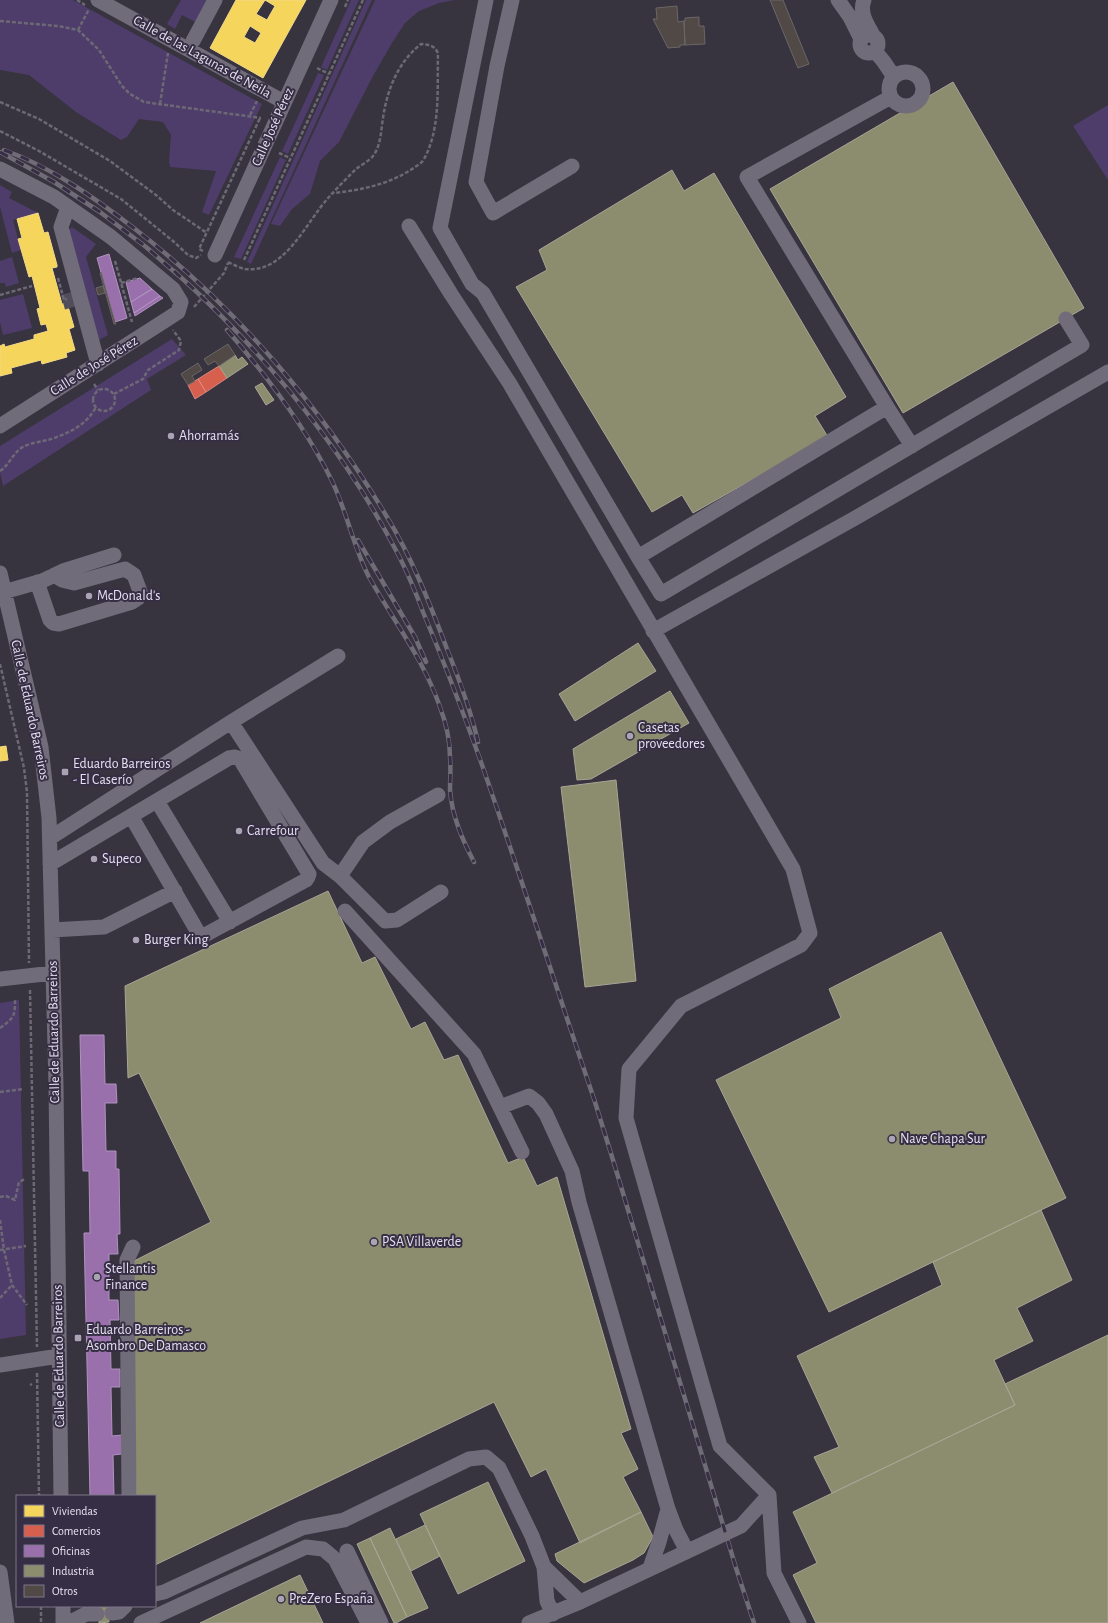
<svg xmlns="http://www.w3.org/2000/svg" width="1108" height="1623" font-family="'Alegreya Sans',sans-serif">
  <rect width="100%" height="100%" fill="#37333f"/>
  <path fill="#4e3d6a" d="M0,0H73L262,104L209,215L202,212L216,171L170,167L169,160L171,135L163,122L139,119L127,137L121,140L76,112L29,75L0,70Z
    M181,0H207L195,22L182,15L175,29L167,24Z
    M351,0H359L327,70L321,67Z
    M366,0H372L251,264L247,262Z
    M375,0H455L439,3L419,11L405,23L392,43L373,76L339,142L320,161L310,194L292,209L280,226L271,224Z
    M318,73L324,75L288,154L282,151Z
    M1108,105V180L1073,126Z
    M280,157L286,160L241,259L234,257Z
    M0,185L12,192L9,198L38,213L13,220L21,250L12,253L0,207Z
    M72,227L96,244L86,257L108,335L99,340L68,231Z
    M12,257L19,283L6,287L5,283H0V261Z
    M23,294L32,328L3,335L0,322V300Z
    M172,339L186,355L147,379L151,390L3,486L0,472V446Z
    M19,1000L26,1335L0,1339V1003Z"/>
  <path fill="#f6d55c" stroke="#f1d988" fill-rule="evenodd" d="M236,0H306L263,78L210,48ZM265,0L275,6L267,20L256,14ZM250,26L261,33L255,43L244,37Z
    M38,213L44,233L48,232L57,265V267L52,268L62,304L67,303L74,327L69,329L75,350L66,353L67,357L42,364L41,360L11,368L12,373L0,376V346L4,344L5,347L34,339V335L48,331L46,324L41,325L37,309L40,308L32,276L29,277L18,239L22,238L17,219Z
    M6,746L8,760L0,761V747Z"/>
  <path fill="#d6604d" stroke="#db877e" d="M219,366L227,378L206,392L198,379Z
    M198,379L206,392L195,399L188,385Z"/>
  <path fill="#9970ab" stroke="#b092c0" d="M109,254L127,318L115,322L97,258Z
    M140,278L152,289L131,302L126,282Z
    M152,289L160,296L134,313L131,302Z
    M160,296L163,298L135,316L134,313Z
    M80,1035H104L105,1084H116L117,1103H105L106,1151H116V1169H119L120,1234H117L118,1254H109V1300H118L119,1320H110L111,1369H120V1387H111L112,1436L122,1435V1454L113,1455L114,1496H90L84,1233H90L89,1171H83Z"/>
  <path fill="#8c8c6e" stroke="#a7a695" d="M953,82L1084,308L903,413L770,189Z
    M672,170L684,191L714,173L846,397L815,416L828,437L693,513L682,495L652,512L516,287L547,270L539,250Z
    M235,355L238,360L242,357L248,364L227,378L219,366Z
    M262,383L274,400L266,405L255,387Z
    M638,643L656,671L575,721L559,694Z
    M670,691L689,723L591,779L577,780L573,749Z
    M616,780L636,981L585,987L561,787Z
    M328,891L362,963L375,957L411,1029L425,1022L444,1060L458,1055L508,1163L523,1157L537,1186L557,1177L631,1429L621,1433L638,1469L623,1477L641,1512L580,1543L546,1469L531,1477L494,1402L155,1565V1496H136L132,1262L211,1222L139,1073L128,1078L125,986Z
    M941,932L1066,1198L829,1312L716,1080L841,1018L829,989Z
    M1041,1210L1072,1280L1017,1308L1033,1341L994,1360L1015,1405L832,1493L814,1457L839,1447L797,1356L942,1285L933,1262Z
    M1108,1335V1623H816L793,1575L817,1563L793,1512L1015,1405L1005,1384Z
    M488,1482L525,1561L458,1594L420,1514Z
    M641,1512L653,1537L644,1553L633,1560L584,1583L557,1561L555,1554Z
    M425,1525L440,1556L411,1571L396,1539Z
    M390,1528L428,1608L407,1617L370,1538Z
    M370,1538L407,1617L396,1623H394L357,1544Z
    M300,1575L323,1623H200Z
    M99,1606H108L109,1622L99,1623Z"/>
  <path fill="#514946" stroke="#6b6667" d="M770,0H783L809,64L798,68Z
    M677,6L678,22L684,21L685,45H680V47L668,48L653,19H657L656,8Z
    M699,17V26H704L705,44L685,45L684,21H685V18Z
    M101,272L115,322L116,324H114L100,273Z
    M103,286L105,293L98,295L96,288Z
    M228,344L235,355L219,366L215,361L208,365L204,359Z
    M198,363L202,370L192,376L195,381L188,385L181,374Z"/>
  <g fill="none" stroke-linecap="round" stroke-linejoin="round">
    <path stroke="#514d5a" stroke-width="15" stroke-dasharray="15 8" stroke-linecap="butt" d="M68,293L73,310"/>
    <path stroke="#6d6875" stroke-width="2.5" stroke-dasharray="4 2" stroke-linecap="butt" d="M77,0L85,5
      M345,7L348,0
      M0,21L58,26L78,30L99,50L122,86L130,94L144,102L261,118
      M78,30L89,9
      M317,68L329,74
      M0,102L39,119L110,161L156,195L173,210L207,233
      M160,104L168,53
      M250,115L257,101
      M0,131L39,151L121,199L173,241L188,255L196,258L201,255
      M279,153L290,158
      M203,251L199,249L260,118
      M244,260L363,0
      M115,261L132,322
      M228,262C234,265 240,268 245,269C285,274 306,222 329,197C337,188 347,178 356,169C361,165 369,161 373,156C381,146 381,130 383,118C387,90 398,62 421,44C429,45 434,45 438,53C437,88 441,128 424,159C422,163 418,165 415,167C391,184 362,190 333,193
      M58,278L64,300L67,299
      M121,283L138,278
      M0,295L32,286
      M194,307L224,273L228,263
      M94,384L98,390
      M93 400a11 11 0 1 1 22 0a11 11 0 1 1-22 0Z
      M114,394L143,379L148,370L179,350L181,341L173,330
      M0,471C9,465 12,455 21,448C29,443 39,442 48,440C67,434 86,426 96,407
      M0,664L24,768L27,792L29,963
      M30,990L37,1347
      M0,1028C15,1017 15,1016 15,998
      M0,1092L23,1089
      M0,1197L6,1196L15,1200L19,1182L25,1179
      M0,1220L4,1250L12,1285L27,1305
      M0,1250L26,1246
      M0,1298L12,1285
      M37,1373L39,1496
      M30,1385L32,1384
      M41,1606V1623"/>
    <path stroke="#716c7a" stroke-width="15" d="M98,0L284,102
      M486,0L440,228L472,284L483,293L638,557L661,594L1082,345L1066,319
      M512,0L497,66L476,182L493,213L572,166
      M838,0L850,17L861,39
      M864,0C859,13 867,24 873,35
      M860 44a9 9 0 1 1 18 0a9 9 0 1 1-18 0Z
      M193,41L215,0
      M875,51L884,62L894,77
      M889 89a17 17 0 1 1 34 0a17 17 0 1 1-34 0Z
      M0,169L54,197L111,237L173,289L181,302L178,312L169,318L0,426
      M68,207L61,227L98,364
      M409,226L451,294L510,384L793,869L810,933L801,945L681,1006L629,1069L626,1118L720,1446L769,1495L774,1573L799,1623
      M215,255L331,0
      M887,407L912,446
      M638,557L887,407L747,177L891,97
      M0,573L41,747L49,818L56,1085L61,1496
      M37,582L50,620L53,623L59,624L132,602L138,598L141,594L134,575L125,569L74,583L62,580L54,575
      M0,593L42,581L63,571L114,555
      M653,631L857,517L1108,372
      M231,722L323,863L340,876L385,921L397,920L441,892
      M157,801L230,922
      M50,838L231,722L338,656
      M50,864L229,758L235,757L240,759L309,874L308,877L306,880L203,936L199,934L131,816
      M340,876L363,842L390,822L438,795
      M345,911L474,1054L522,1152
      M52,930L104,927L175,891
      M0,979L53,973
      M500,1107L529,1096L538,1103L546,1114L572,1171L579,1202L668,1509L676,1530L687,1551
      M0,1365L59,1356
      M129,1496L127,1260L133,1247
      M347,1551L381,1623
      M544,1567L547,1601L553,1614
      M650,1568L659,1542L668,1509
      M0,1572L7,1623
      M155,1594L164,1592L302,1528L344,1520L469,1459L486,1457L499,1468L532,1536L544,1567L580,1602
      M63,1606V1623
      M112,1613L119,1612L125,1606
      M69,1623L86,1614H97
      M141,1623L306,1547L323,1549L335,1559L368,1623
      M529,1623L580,1602L741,1526L769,1495"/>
    <defs>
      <path id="rail" d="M4,150C51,167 95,198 135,229C235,306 322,408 387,517C412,558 430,604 447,649C459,679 471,710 478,742
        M0,152L54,182L100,212L146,247L178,275
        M174,271C264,352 343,448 399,556C408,574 416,593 423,612C444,662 463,712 481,762C520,874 556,987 594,1099L613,1160L736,1568L754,1623
        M227,330C267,376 305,426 332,481C347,512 353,546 369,577C393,620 424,660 440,707C446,723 450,740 450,757C451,768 450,779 450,790C452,816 462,839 474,862
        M358,540L415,637L426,662"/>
    </defs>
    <use href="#rail" stroke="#6f6b77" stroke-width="4.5"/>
    <use href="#rail" stroke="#362e44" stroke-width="3" stroke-dasharray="9" stroke-linecap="butt"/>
  </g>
  <g fill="#a9a4b2" stroke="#362e44" stroke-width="1.5">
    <circle cx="171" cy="436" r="4"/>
    <circle cx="89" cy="596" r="4"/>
    <circle cx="630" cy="736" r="4"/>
    <rect x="61" y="768" width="8" height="8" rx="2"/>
    <circle cx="239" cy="831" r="4"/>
    <circle cx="94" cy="859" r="4"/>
    <circle cx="136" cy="940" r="4"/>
    <circle cx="892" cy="1139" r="4"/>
    <circle cx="374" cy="1242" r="4"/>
    <circle cx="97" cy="1277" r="4"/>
    <rect x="74" y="1334" width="8" height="8" rx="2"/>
    <circle cx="281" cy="1599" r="4"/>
  </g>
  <g text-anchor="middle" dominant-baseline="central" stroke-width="4" stroke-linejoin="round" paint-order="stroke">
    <g font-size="14" fill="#e6e1f0" stroke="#362e44">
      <text transform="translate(202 57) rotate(29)">Calle de las Lagunas de Neila</text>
      <text transform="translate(273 127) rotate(-66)">Calle José Pérez</text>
      <text transform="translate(94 366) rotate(-32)">Calle de José Pérez</text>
      <text transform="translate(30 710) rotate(78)">Calle de Eduardo Barreiros</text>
      <text transform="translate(54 1032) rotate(-91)">Calle de Eduardo Barreiros</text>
      <text transform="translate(59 1356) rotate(-91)">Calle de Eduardo Barreiros</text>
    </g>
    <g font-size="14" fill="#e6e1f0" stroke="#362e44" text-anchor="start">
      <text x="179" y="436">Ahorramás</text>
      <text x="97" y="596">McDonald's</text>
      <text x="638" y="728">Casetas<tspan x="638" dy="16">proveedores</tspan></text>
      <text x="73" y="764">Eduardo Barreiros<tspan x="73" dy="16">- El Caserío</tspan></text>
      <text x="247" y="831">Carrefour</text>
      <text x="102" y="859">Supeco</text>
      <text x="144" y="940">Burger King</text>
      <text x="900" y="1139">Nave Chapa Sur</text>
      <text x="382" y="1242">PSA Villaverde</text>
      <text x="105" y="1269">Stellantis<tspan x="105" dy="16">Finance</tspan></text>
      <text x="86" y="1330">Eduardo Barreiros -<tspan x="86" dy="16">Asombro De Damasco</tspan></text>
      <text x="289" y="1599">PreZero España</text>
    </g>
  </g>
  <rect x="16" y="1495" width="140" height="112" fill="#362e44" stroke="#7c7689"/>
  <rect x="24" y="1505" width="20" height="12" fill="#f6d55c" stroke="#7c7689"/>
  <text x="52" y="1515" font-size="12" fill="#e6e1f0">Viviendas</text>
  <rect x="24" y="1525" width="20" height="12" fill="#d6604d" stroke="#7c7689"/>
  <text x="52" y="1535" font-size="12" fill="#e6e1f0">Comercios</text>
  <rect x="24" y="1545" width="20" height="12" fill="#9970ab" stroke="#7c7689"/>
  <text x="52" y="1555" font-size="12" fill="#e6e1f0">Oficinas</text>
  <rect x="24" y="1565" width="20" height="12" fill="#8c8c6e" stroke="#7c7689"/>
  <text x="52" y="1575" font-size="12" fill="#e6e1f0">Industria</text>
  <rect x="24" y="1585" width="20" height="12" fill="#514946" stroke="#7c7689"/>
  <text x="52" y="1595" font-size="12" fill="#e6e1f0">Otros</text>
</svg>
